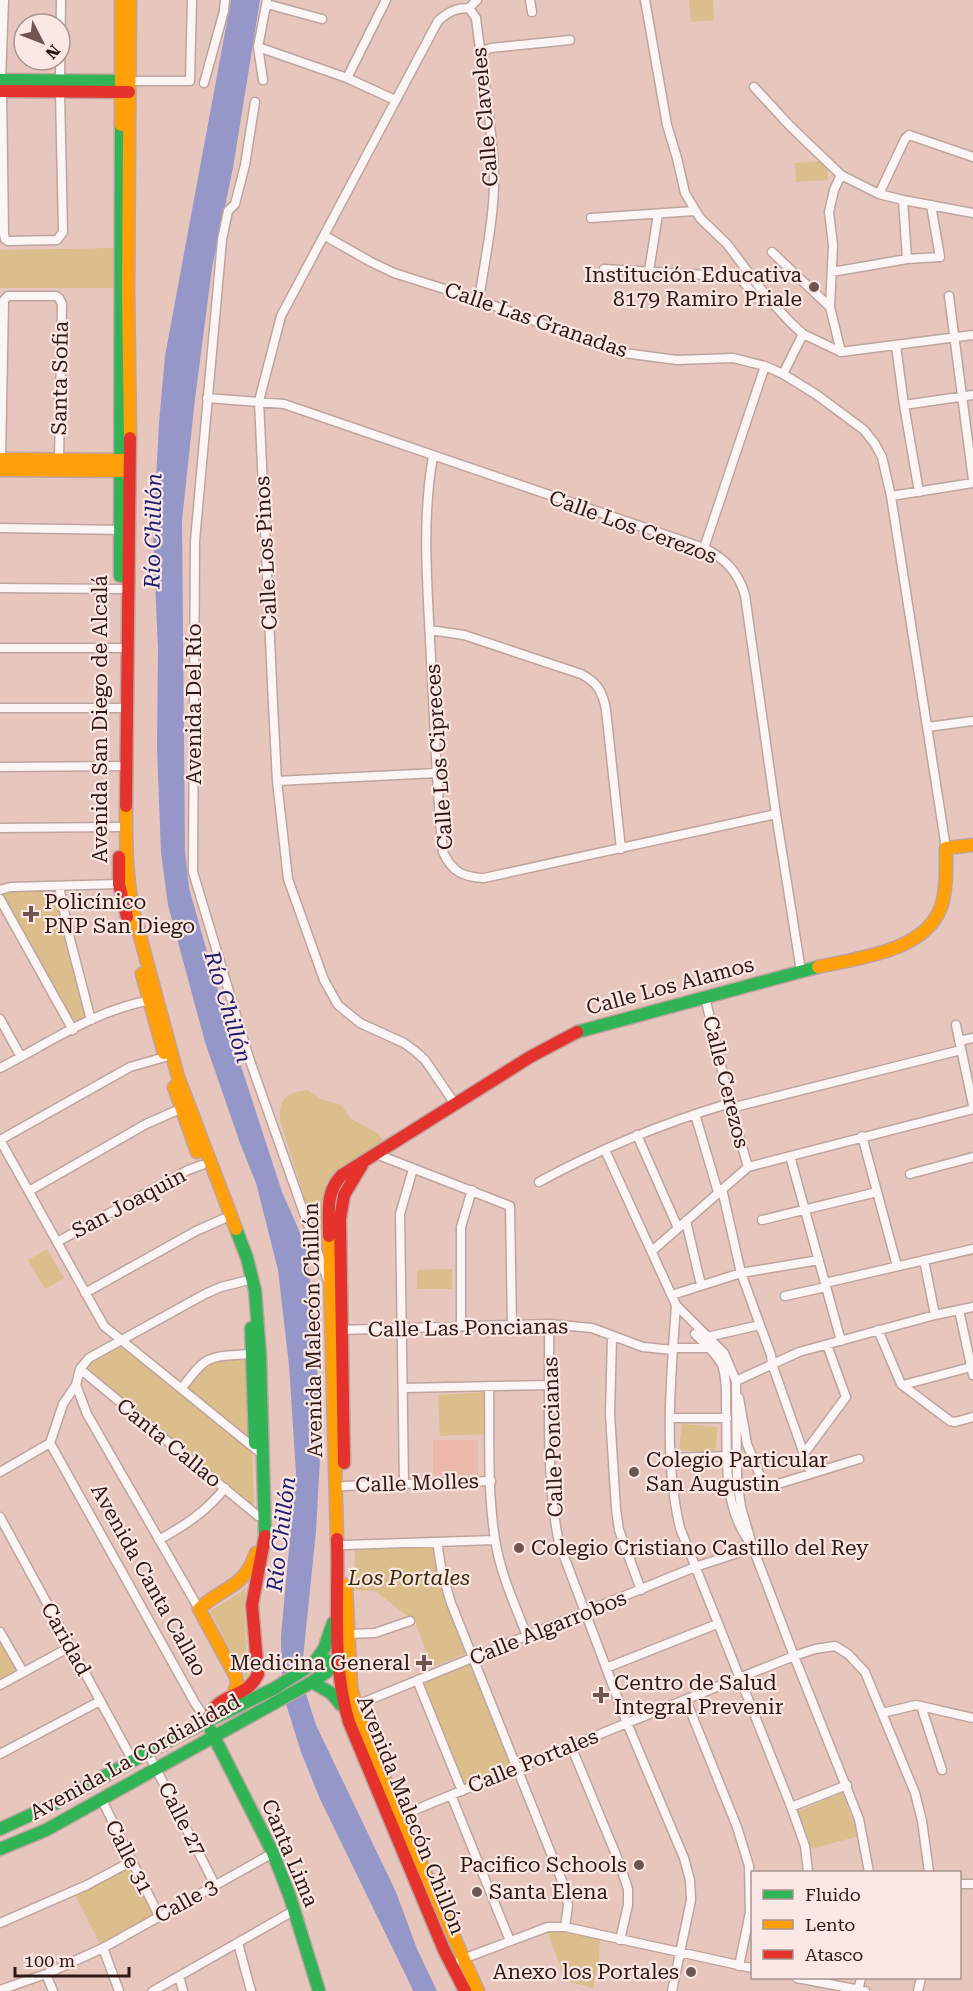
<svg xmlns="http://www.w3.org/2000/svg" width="973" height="1991" font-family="'Roboto Serif',serif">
  <rect width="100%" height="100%" fill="#e7c6be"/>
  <path fill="#edb8ac" d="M433,1440H478V1475H433Z"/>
  <path fill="#dbbe8b" d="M689,0H713L714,20L691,22Z
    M827,161L828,180L796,182L795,163Z
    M117,248L116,288H0V250Z
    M56,888L89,1018L73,1026L0,894L13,890Z
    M308,1090L321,1099L341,1105L351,1119L378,1133L385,1144L326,1182V1267L280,1120C279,1097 287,1093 308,1090Z
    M47,1249L64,1278L45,1289L28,1260Z
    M452,1269V1289H417V1270Z
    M122,1346L252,1449L254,1508L85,1370L90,1364Z
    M248,1356L252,1442L185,1388L208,1362Z
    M484,1392L486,1434L440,1436L438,1395Z
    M682,1424L718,1427L715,1453L679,1450Z
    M434,1546L467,1653L432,1667L415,1622L410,1618L375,1591L354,1590L355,1550Z
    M246,1586L244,1608L248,1683L210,1611L241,1592Z
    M0,1639L18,1670L0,1681Z
    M471,1664L513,1767L462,1789L420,1684Z
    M842,1793L859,1836L811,1849L798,1811Z
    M130,1866L154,1915L100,1944L75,1895Z
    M567,1930L600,1938L599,1962L593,1988L566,1981L547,1931Z"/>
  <path fill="#9597c8" d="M231,0H260L233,168L212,268L195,399L182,520L185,851L189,888L228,1026L282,1192L298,1228L307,1252L315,1330L321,1441L316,1531L301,1678L316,1725L396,1892L417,1949L437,1991H413L411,1986L320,1799L301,1752L282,1691L281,1636L296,1473L289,1365L278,1270L256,1183L240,1143L205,1042L168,905L161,853L157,748L158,649L153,535L159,423L165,356Z"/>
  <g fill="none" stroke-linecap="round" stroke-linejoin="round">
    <defs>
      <path id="street" d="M530,0L532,12
        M645,0L667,125L677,158L685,193L700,218L727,244L767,297L790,322L803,334L841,352L973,335
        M267,4L322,19
        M469,8L476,18C482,69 492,121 494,173C495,215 485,258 479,300
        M258,47L347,78L395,100
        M480,52L491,48L570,40
        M347,78L386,0
        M1,80L4,0
        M60,80L61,0
        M263,80L258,47L267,0
        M130,81H190L192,0
        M204,83L224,11L225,0
        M754,87L790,126L841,175L879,194L903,200L973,213
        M2,91L4,234L5,239L8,241L57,240L63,232L60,92
        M255,102L245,165L235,204L228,211L222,240L195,541L193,872L249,1058L328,1281
        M879,194L905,139L909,135L973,157
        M903,200L907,259
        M591,218L694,211
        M325,236L371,262L394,273L479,300L588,341L624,353L677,360L733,358L765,366L783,374L817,395L864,430L875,444L882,457L891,496L946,848
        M772,252L830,307L841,352
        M604,269L739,277L758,299
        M649,271L658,214
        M832,272L907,259L940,257L931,205
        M949,296L973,480
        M830,307L833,245L829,212L834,190L841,175
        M896,346L904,405L919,492
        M783,374L803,334
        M207,398L284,404L704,548C726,559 738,572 745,595L776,814L801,971
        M904,405L973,395
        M433,456C421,524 428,591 431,660C435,724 436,788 443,852C452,872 463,877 484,878L776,814
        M1,459L4,300L8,296H56L59,298L62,304L59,459
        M891,496L973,483
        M0,528L126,530
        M704,548L765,366
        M0,588L120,589
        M430,630L464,635L581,674C597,682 603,692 606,710L621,849
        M0,648H120
        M0,708H127
        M927,727L973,721
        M0,767L127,766
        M277,781L437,773
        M0,828L118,827
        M59,886L70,939L91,1020
        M0,890L11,887L119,884
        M0,899L73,1030
        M705,997L731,1108L748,1167
        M0,1019L21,1057
        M956,1025L973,1105
        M959,1041L973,1038
        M0,1068C49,1043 97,1009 152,1000
        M455,1104L425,1060L415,1051L404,1043L360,1023L338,1005L324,980L288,879L277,781L273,704L259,401L281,316L438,21C448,12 456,8 469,8L477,0
        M731,1108L961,1050
        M695,1114L718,1192
        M637,1135L678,1228
        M862,1136L897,1266
        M0,1140L104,1326L263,1455
        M0,1140L130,1067L165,1057
        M605,1150L676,1305L724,1353L736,1381L737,1479L741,1507L753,1548L794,1656L859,1819L869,1872
        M376,1154L510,1206L512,1326
        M790,1156L841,1341
        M910,1174L973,1157
        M539,1182C599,1149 664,1123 730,1103
        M722,1189L741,1273L771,1355L772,1364L811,1474
        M29,1191L146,1124L180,1109
        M762,1220L877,1192
        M686,1221L701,1285
        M57,1242L188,1170L202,1165
        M652,1251L748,1167L973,1109
        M924,1260L935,1315
        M825,1283L973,1249
        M85,1293L196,1231L223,1219
        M672,1295L741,1273L819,1260
        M785,1296L826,1287
        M676,1305C671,1379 663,1456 680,1528L790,1804L805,1846L808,1872
        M959,1310L973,1375
        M549,1324C550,1394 545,1476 559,1543L627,1723L684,1858L690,1880L691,1900L672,1991
        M461,1327V1227L472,1190
        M339,1330L549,1324L592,1328L643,1347L673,1350
        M878,1330L901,1384L950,1421L955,1422L973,1417
        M695,1334C704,1343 717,1354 722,1365C727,1378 726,1393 726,1406C728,1451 721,1501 748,1540
        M612,1336L610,1414L616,1509L619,1530L641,1590
        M707,1337L760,1325
        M673,1348H708
        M80,1369L258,1516
        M736,1381L799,1352L935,1315L973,1307
        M76,1385L87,1414L199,1609
        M903,1385L971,1367
        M489,1386C490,1436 487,1489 495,1539C500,1573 515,1605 527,1636
        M182,1388C208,1353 209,1357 251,1354
        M404,1388L550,1385
        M739,1398L747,1444L765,1488L859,1459
        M670,1418H727
        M50,1443L195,1703L207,1721
        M803,1455L846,1397L827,1345
        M671,1458L728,1456
        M0,1472L50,1443L63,1404L76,1385L80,1369L89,1358L205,1294L221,1287L245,1281
        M404,1483L400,1214L413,1169
        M344,1486L491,1481
        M0,1517L133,1761
        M159,1540C185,1525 206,1512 225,1488
        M437,1542L442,1573L451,1603L566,1891L568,1906L565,1927
        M345,1545L495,1540
        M0,1632L23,1672
        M348,1634L375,1633L410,1621
        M606,1668L717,1624
        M417,1680L462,1791
        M0,1685L70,1647
        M686,1700L737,1827L749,1866L750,1912L739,1966
        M921,1706L942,1770
        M352,1707L695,1567L753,1548
        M882,1713L916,1705L973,1718
        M571,1746L619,1862L628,1889V1905L620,1940
        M148,1753L215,1885
        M0,1754L100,1701
        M451,1795L510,1941
        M101,1798L159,1916
        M791,1807L847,1785
        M400,1816L627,1723L794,1656L815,1649L835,1646L848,1654L865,1672L915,1793L922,1821L929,1872
        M960,1884H973
        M0,1923L87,1885L132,1861
        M238,1943L251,1991
        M103,1948L119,1991
        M460,1960L548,1927H565L752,1968
        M46,1974L53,1991
        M179,1976L183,1991
        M797,1978L865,1991
        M0,1990L46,1974L103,1948L273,1853
        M153,1991L295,1910
        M858,1991L861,1978
        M918,1991L921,1978"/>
      <path id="fast" d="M0,80L129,81
        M120,576L121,125
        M577,1032L818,967
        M236,1229L247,1258L255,1290L260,1355L265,1536
        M251,1328L255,1443
        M314,1663L324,1649L333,1623
        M312,1682L331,1693L341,1705
        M211,1731L273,1853L290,1897L319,1991
        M0,1829L52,1805L180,1735L275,1688L314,1663L329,1661L340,1670
        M0,1849L46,1830L312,1682L328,1671L337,1660"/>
      <path id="slow" d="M121,125V0
        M130,438L128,291L130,0
        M0,459L128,460
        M0,470L126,471
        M126,806C126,842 126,878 134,914L178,1077L236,1229
        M818,967C857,958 925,952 941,907C947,889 946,868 946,848L973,845
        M142,974L164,1053
        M174,1087L197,1152
        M329,1236L337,1539
        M346,1585L351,1688L359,1717L400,1816L478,1991
        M234,1694L237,1683L236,1677L199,1609C223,1586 243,1590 256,1553"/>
      <path id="jam" d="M0,91L129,92
        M126,806L130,438
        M119,857V884L127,917
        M329,1236C329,1213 325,1192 342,1175L530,1057L577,1032
        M344,1463L340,1219L344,1195L362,1165
        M337,1539C339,1601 331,1662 349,1722L444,1950L465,1991
        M207,1721C218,1690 246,1701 258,1674L252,1605L265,1536"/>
    </defs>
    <use href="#street" stroke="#bea49e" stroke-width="11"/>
    <use href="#fast" stroke="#bea49e" stroke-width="15"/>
    <use href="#slow" stroke="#bea49e" stroke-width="15"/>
    <use href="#jam" stroke="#bea49e" stroke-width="15"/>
    <use href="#street" stroke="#fbf6f5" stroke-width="8"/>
    <use href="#fast" stroke="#30b455" stroke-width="12"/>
    <use href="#slow" stroke="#ff9f0a" stroke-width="12"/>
    <use href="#jam" stroke="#e5322d" stroke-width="12"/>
  </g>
  <g fill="#6f554f" stroke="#fbe7e3" stroke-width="2">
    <circle cx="814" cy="287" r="6"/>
    <path d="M28 905h6v6h6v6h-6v6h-6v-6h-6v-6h6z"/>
    <circle cx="634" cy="1472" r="6"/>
    <circle cx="519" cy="1548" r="6"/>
    <path d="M421 1654h6v6h6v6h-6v6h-6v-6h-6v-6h6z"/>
    <path d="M598 1686h6v6h6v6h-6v6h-6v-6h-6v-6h6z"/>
    <circle cx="639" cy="1865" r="6"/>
    <circle cx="477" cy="1892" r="6"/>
    <circle cx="691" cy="1972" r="6"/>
  </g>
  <g text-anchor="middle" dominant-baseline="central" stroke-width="4.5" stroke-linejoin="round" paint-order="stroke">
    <g font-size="21" fill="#2f1813" stroke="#fbe7e3">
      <text transform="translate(485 117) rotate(-95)">Calle Claveles</text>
      <text transform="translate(536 320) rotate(19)">Calle Las Granadas</text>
      <text transform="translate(60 378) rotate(-89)">Santa Sofia</text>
      <text transform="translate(633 527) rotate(20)">Calle Los Cerezos</text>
      <text transform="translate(266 553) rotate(-93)">Calle Los Pinos</text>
      <text transform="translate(194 704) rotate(-90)">Avenida Del Río</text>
      <text transform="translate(100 719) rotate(-90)">Avenida San Diego de Alcalá</text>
      <text transform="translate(439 757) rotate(-94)">Calle Los Cipreces</text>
      <text transform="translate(670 986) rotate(-15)">Calle Los Alamos</text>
      <text transform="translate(726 1082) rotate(76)">Calle Cerezos</text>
      <text transform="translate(129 1203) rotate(-28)">San Joaquin</text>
      <text transform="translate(468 1328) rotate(-1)">Calle Las Poncianas</text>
      <text transform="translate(313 1330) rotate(-91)">Avenida Malecón Chillón</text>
      <text transform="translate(553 1437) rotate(-92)">Calle Poncianas</text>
      <text transform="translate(169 1443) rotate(39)">Canta Callao</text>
      <text transform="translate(417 1483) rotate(-2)">Calle Molles</text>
      <text transform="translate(149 1580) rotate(61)">Avenida Canta Callao</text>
      <text transform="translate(548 1628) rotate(-22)">Calle Algarrobos</text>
      <text transform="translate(66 1639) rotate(61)">Caridad</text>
      <text transform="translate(135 1757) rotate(-29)">Avenida La Cordialidad</text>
      <text transform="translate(533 1761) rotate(-22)">Calle Portales</text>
      <text transform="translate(411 1815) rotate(68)">Avenida Malecón Chillón</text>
      <text transform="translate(182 1819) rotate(63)">Calle 27</text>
      <text transform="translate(290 1853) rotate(67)">Canta Lima</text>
      <text transform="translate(129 1857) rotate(63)">Calle 31</text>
      <text transform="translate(186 1901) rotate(-29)">Calle 3</text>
    </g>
    <g font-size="21" fill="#2f1813" stroke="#fbe7e3" text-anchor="start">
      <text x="802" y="275" text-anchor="end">Institución Educativa<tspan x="802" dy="24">8179 Ramiro Priale</tspan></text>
      <text x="44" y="902">Policínico<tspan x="44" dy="24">PNP San Diego</tspan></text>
      <text x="646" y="1460">Colegio Particular<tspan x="646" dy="24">San Augustin</tspan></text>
      <text x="531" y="1548">Colegio Cristiano Castillo del Rey</text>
      <text x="410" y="1663" text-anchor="end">Medicina General</text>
      <text x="614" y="1683">Centro de Salud<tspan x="614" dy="24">Integral Prevenir</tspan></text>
      <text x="627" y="1865" text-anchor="end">Pacifico Schools</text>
      <text x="489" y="1892">Santa Elena</text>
      <text x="679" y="1972" text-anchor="end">Anexo los Portales</text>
    </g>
    <g font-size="21" font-style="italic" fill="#372c04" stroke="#fbe7e3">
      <text x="409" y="1578">Los Portales</text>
    </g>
    <g font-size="22" font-style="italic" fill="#1a1a71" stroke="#fbe7e3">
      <text transform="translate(153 531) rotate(-89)">Río Chillón</text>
      <text transform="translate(228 1007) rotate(73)">Río Chillón</text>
      <text transform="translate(281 1534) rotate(-83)">Río Chillón</text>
    </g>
  </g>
  <rect x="751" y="1871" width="210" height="108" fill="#fbe7e3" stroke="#a99490" stroke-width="1.5"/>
  <rect x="763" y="1890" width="30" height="9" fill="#30b455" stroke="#a99490" stroke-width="1.5"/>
  <text x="805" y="1901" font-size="18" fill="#2f1813">Fluido</text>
  <rect x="763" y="1920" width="30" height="9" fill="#ff9f0a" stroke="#a99490" stroke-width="1.5"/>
  <text x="805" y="1931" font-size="18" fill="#2f1813">Lento</text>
  <rect x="763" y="1950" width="30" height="9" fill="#e5322d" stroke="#a99490" stroke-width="1.5"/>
  <text x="805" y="1961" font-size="18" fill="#2f1813">Atasco</text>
  <g transform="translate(42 42) rotate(132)"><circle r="28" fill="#fbe7e3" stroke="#a99490" stroke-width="1.5"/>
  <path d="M0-4.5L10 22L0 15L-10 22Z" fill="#6f554f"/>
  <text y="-9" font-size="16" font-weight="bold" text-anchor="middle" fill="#2f1813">N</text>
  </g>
  <path d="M15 1967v9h114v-9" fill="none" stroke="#2f1813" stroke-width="3"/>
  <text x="24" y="1967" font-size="18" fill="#2f1813" stroke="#fbe7e3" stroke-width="4.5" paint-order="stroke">100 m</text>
</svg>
